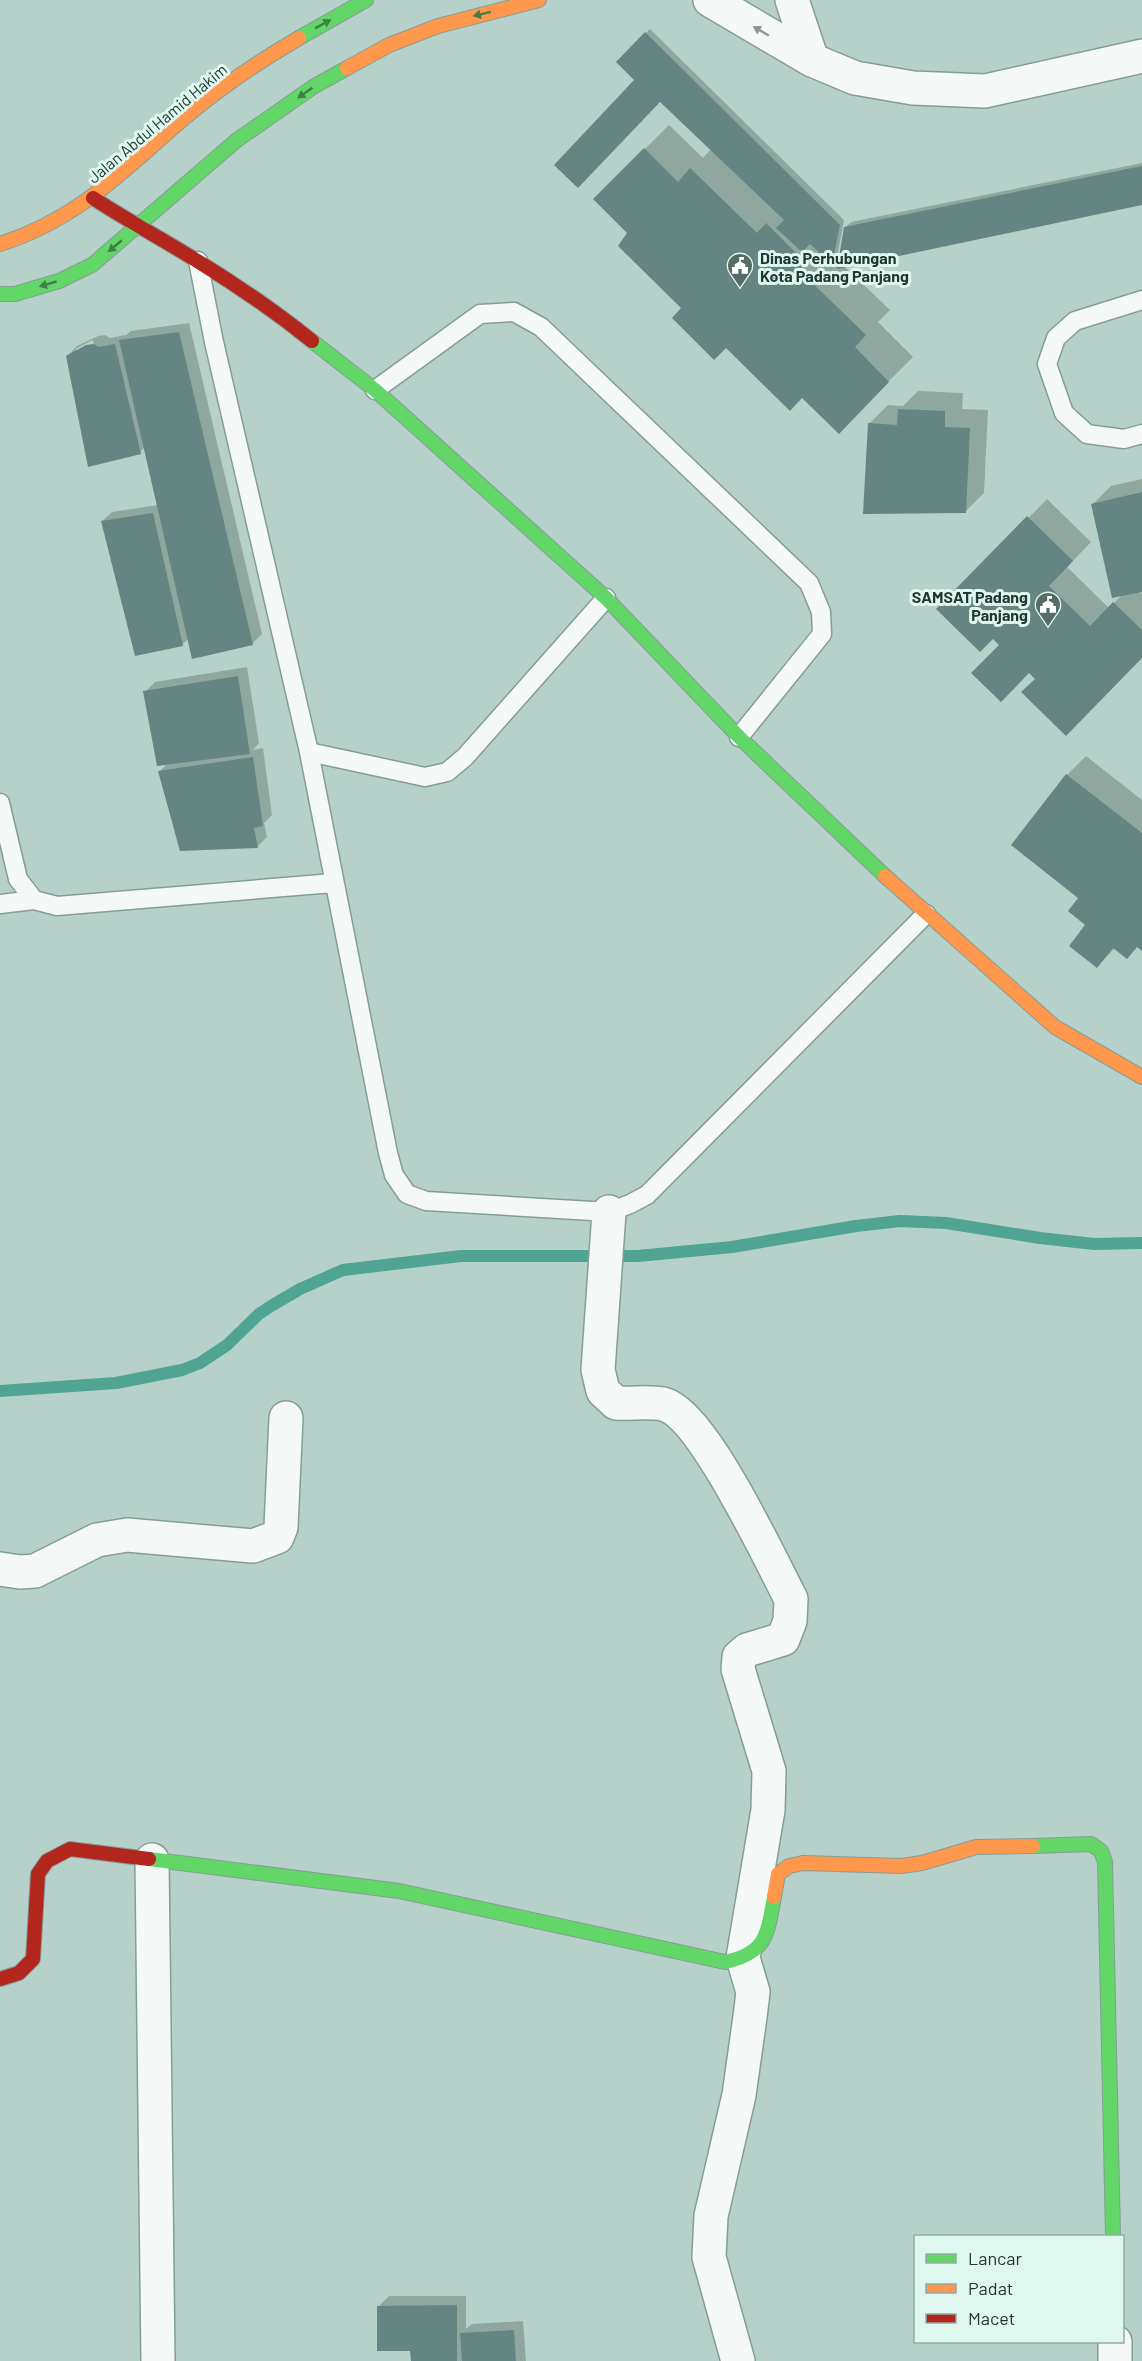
<svg xmlns="http://www.w3.org/2000/svg" width="1142" height="2361" font-family="Barlow,sans-serif">
  <rect width="100%" height="100%" fill="#b5d1c9"/>
  <path fill="#0003" fill-rule="evenodd" d="M650,29L844,220L837,258L840,261L846,227L851,222L1142,163V204L844,266L890,310L878,322L913,357L839,431L802,396L726,346L683,308L628,232L595,199L669,125L703,158L711,149L618,62Z
    M189,323L262,634L252,644L189,638L183,644L136,654L102,521L112,512L158,505L145,447L140,452L67,356L77,346L98,336L105,335L110,338L125,335V336L131,331ZM92,340L94,343L76,352V349Z
    M918,391L963,393L962,409L988,410L984,493L966,511L869,424L888,405L903,406Z
    M1142,479V590L1139,591L1142,594V657L1037,679L993,637L939,609L1047,499L1091,542L1067,567L1109,608L1122,595L1092,505L1111,486Z
    M247,667L259,743L253,750L263,748L272,815L264,823L267,837L257,847L160,771L168,763L145,692L155,682Z
    M1086,756L1142,800V949L1138,946L1115,948L1097,966L1080,898L1013,845L1067,775Z
    M389,2296H466V2329L472,2324L523,2321L526,2361H412V2349L379,2306Z"/>
  <g fill="none" stroke-linecap="round" stroke-linejoin="round">
    <path stroke="#50a492" stroke-width="12" d="M0,1391L116,1383L182,1370L200,1363L227,1345L259,1314L271,1306L300,1289L343,1270L461,1256H638L732,1247L856,1226L900,1221L946,1223L1040,1238L1094,1244L1142,1243"/>
  </g>
  <path fill="#658582" d="M645,32L840,225L832,265L810,244L802,252L776,228L784,220L660,102L578,188L554,165L634,80L616,62Z
    M644,148L678,182L690,168L757,233L766,223L806,263L799,270L866,335L855,347L889,382L839,434L802,398L790,411L726,348L714,360L672,318L681,308L618,246L627,233L593,199Z
    M1142,166V205L837,269L844,227Z
    M179,332L253,645L192,659L119,340Z
    M94,344L99,347L115,344L141,454L88,467L66,356L86,345Z
    M898,409L945,411V427L970,428L966,513L863,514L868,423L897,425Z
    M1142,492V592L1112,598L1091,504Z
    M153,513L183,646L135,656L101,521Z
    M1027,516L1073,561L1049,586L1090,626L1113,602L1142,630V658L1066,736L1021,692L1035,679L1029,673L1001,702L971,673L999,645L993,639L980,652L936,609Z
    M238,676L250,754L157,766L143,691Z
    M253,757L263,826L254,828L258,848L180,851L158,771Z
    M1066,774L1142,833V951L1137,947L1127,959L1113,948L1097,968L1069,946L1085,925L1068,911L1078,898L1011,845Z
    M457,2305V2361H411L410,2351H377V2306Z
    M514,2330L516,2361H462L460,2333Z"/>
  <g fill="none" stroke-linecap="round" stroke-linejoin="round">
    <defs>
      <path id="lane" d="M198,261L214,342L309,752L388,1153L394,1175L407,1194L426,1201L609,1212L630,1204L647,1195L926,914
        M1142,300L1075,321L1056,338L1047,364L1064,413L1087,434L1124,439L1142,434
        M375,390L480,314L514,312L541,327L809,583L821,612L822,634L739,737
        M309,752L425,777L447,772L465,757L606,598
        M0,803L18,879L34,900L57,906L333,883
        M0,904L34,900"/>
      <path id="street" d="M710,0L812,60L855,78L913,88L985,91L1142,56
        M792,0L812,60
        M609,1212L598,1370L603,1391L616,1403C631,1404 649,1401 663,1404C703,1414 770,1559 791,1599L790,1621L783,1639L747,1650L739,1657L738,1669L769,1771L768,1810L743,1958L753,1992L750,2017L739,2095L711,2216L709,2257L738,2361
        M0,1569L20,1572L35,1571L97,1540L127,1535L253,1546L277,1537L281,1527L286,1418
        M152,1860L158,2361
        M1115,2342V2361"/>
      <path id="fast" d="M299,38L366,0
        M0,294H15L59,281L92,265L237,140L313,87L347,68
        M312,341L375,390L606,598L739,737L885,876
        M1033,1846L1091,1844L1101,1851L1105,1862L1113,2236
        M149,1859L399,1891L725,1962C767,1953 767,1934 774,1897"/>
      <path id="slow" d="M347,68L389,45L438,26L539,0
        M0,244C78,219 123,171 183,119C219,88 258,62 299,38
        M885,876L1055,1027L1142,1077
        M774,1897L778,1874L789,1866L803,1863L901,1866L922,1863L976,1847L1033,1846"/>
      <path id="jam" d="M93,198C128,221 164,240 199,262C238,286 276,312 312,341
        M0,1979L19,1973L33,1959L38,1874L47,1861L70,1849L149,1859"/>
    </defs>
    <use href="#lane" stroke="#869d96" stroke-width="21"/>
    <use href="#street" stroke="#869d96" stroke-width="36"/>
    <use href="#fast" stroke="#869d96" stroke-width="16"/>
    <use href="#slow" stroke="#869d96" stroke-width="16"/>
    <use href="#jam" stroke="#869d96" stroke-width="16"/>
    <use href="#lane" stroke="#f4f8f7" stroke-width="18"/>
    <use href="#street" stroke="#f4f8f7" stroke-width="33"/>
    <use href="#fast" stroke="#63d668" stroke-width="14"/>
    <use href="#slow" stroke="#ff974d" stroke-width="14"/>
    <use href="#jam" stroke="#b3261e" stroke-width="14"/>
  </g>
  <defs><path id="oneway-solid" d="M-6-.8H1V-3.2L6.5 0L1 3.2V.8H-6Z" transform="scale(1.5)"/></defs>
  <g fill="#3f7f4a">
    <use href="#oneway-solid" transform="translate(482 14) rotate(166)"/>
    <use href="#oneway-solid" transform="translate(323 24) rotate(-29)"/>
    <use href="#oneway-solid" transform="translate(305 93) rotate(145)"/>
    <use href="#oneway-solid" transform="translate(115 246) rotate(140)"/>
    <use href="#oneway-solid" transform="translate(48 284) rotate(164)"/>
  </g>
  <use fill="#8b9894" href="#oneway-solid" transform="translate(761 31) rotate(-150)"/>
  <defs>
    <symbol id="civic-pin" viewBox="-11 -11 22 30"><path d="M0 17L-7.5 6A9.5 9.5 0 1 1 7.5 6Z" fill="#556d66" stroke="#def8f0"/><path d="M-.6-6.5H3V-4.5H.6V-3L4-1V1h2V6H-6V1h2V-1L-.6-3ZM-1.2 2.5V6h2.4V2.5Z" fill="#fff"/></symbol>
  </defs>
  <g fill-rule="evenodd">
    <use href="#civic-pin" x="725" y="251" width="30" height="40"/>
    <use href="#civic-pin" x="1033" y="590" width="30" height="40"/>
  </g>
  <g text-anchor="middle" dominant-baseline="central" stroke-width="6" stroke-linejoin="round" paint-order="stroke">
    <g font-size="16" fill="#223731" stroke="#def8f0">
      <text transform="translate(157 123) rotate(-40)">Jalan Abdul Hamid Hakim</text>
    </g>
    <g font-size="16" font-weight="bold" fill="#223731" stroke="#def8f0" text-anchor="start">
      <text x="760" y="257">Dinas Perhubungan<tspan x="760" dy="18">Kota Padang Panjang</tspan></text>
      <text x="1028" y="596" text-anchor="end">SAMSAT Padang<tspan x="1028" dy="18">Panjang</tspan></text>
    </g>
  </g>
  <rect x="914" y="2235" width="210" height="108" fill="#def8f0" stroke="#93aba4" stroke-width="1.5"/>
  <rect x="926" y="2254" width="30" height="9" fill="#63d668" stroke="#93aba4" stroke-width="1.5"/>
  <text x="968" y="2265" font-size="18" fill="#223731">Lancar</text>
  <rect x="926" y="2284" width="30" height="9" fill="#ff974d" stroke="#93aba4" stroke-width="1.5"/>
  <text x="968" y="2295" font-size="18" fill="#223731">Padat</text>
  <rect x="926" y="2314" width="30" height="9" fill="#b3261e" stroke="#93aba4" stroke-width="1.5"/>
  <text x="968" y="2325" font-size="18" fill="#223731">Macet</text>
</svg>
